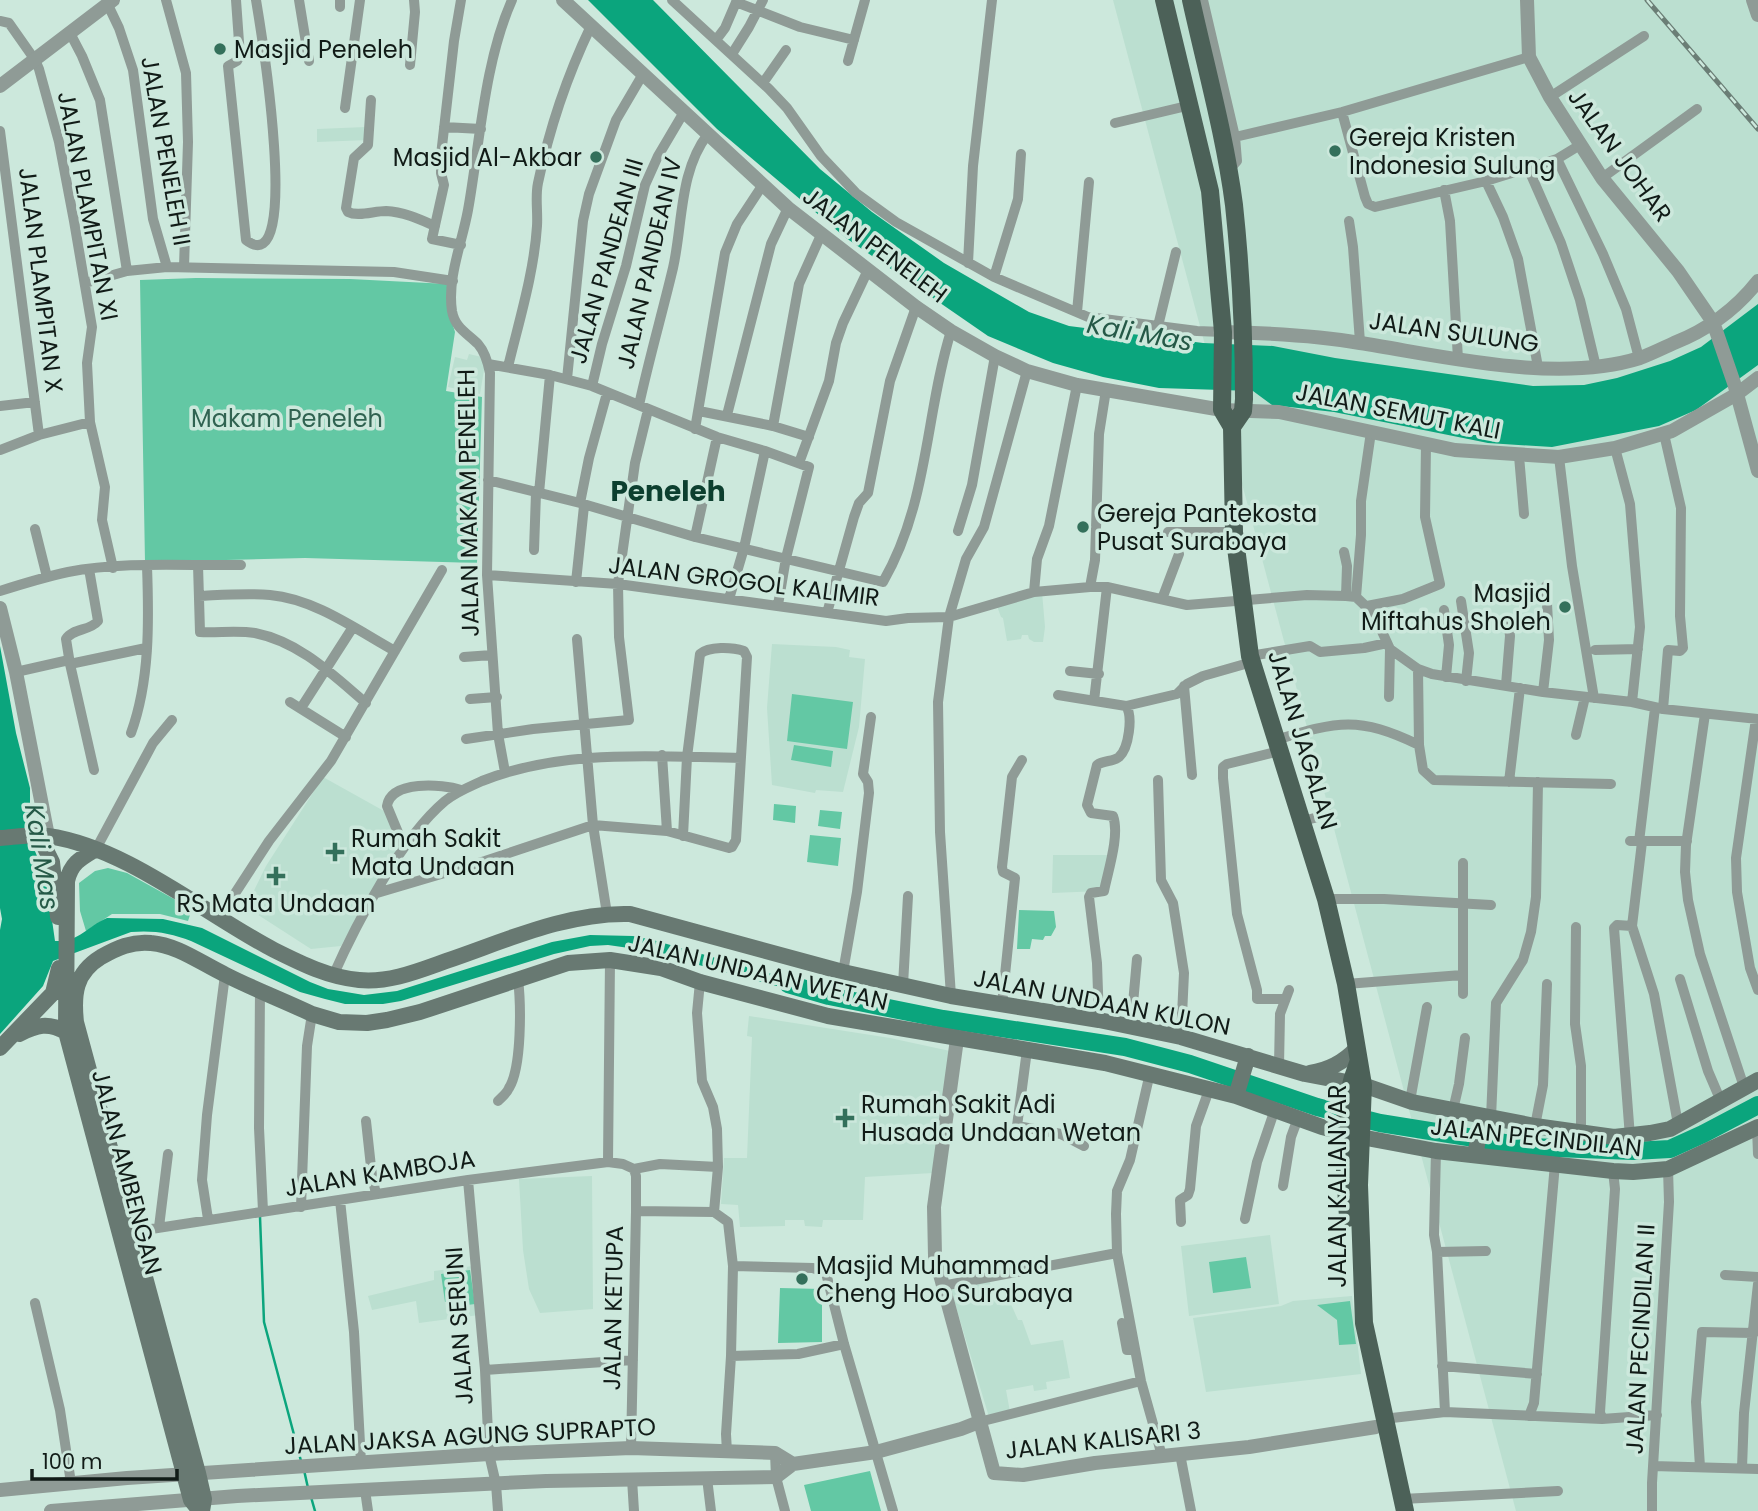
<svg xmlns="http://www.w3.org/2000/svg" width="1758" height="1511" font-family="Poppins,sans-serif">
  <rect width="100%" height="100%" fill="#cce8dc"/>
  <path fill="#bbdfd0" d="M1113,0H1758V1511H1516Z
    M366,127L368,140L317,142V129Z
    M469,354L486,358L480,394L448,387L455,357L467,360Z
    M1042,592L1045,627L1043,642H1034L1029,639L1028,635H1022L1021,639L1007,641L1003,618L1001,617L997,606Z
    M772,644L836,647L850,650L849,657L865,659L859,727L843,792L816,790L815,793L772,785L767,708Z
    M323,777L384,811L403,839L341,946L311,949L246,907L266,866Z
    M1053,855H1108L1101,891L1052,893Z
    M749,1016L890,1038L950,1051L933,1173L865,1177L863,1220H823L822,1227L805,1226L804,1220H785V1226L740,1227L738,1205L721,1204L724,1158H747L752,1037L747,1036Z
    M592,1176L593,1309L540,1313L529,1289L523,1250L519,1179Z
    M1270,1235L1279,1304L1189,1316L1181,1246Z
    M473,1266L479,1315L419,1323L416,1301L372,1310L368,1296L434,1280V1271Z
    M989,1279L997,1305L1010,1302L1018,1320H1022L1031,1345L1063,1340L1070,1378L1046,1382L1047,1389L1034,1391L1033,1385L1006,1390L1010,1412L989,1417L950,1287Z
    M1352,1296L1361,1374L1206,1392L1193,1318L1281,1306L1293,1301Z"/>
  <path fill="#63c8a4" d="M196,278L350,279L448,284V310L455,332L446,391L482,397L477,563L305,558L145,562L140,280Z
    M792,694L853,702L847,749L787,741Z
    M794,745L833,751L831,767L791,760Z
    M774,804L796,806L795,823L773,820Z
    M820,810L842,812L840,829L818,826Z
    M810,835L841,838L838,866L807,862Z
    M108,868L127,873L192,909L188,921L160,914H112L86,931L80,911L79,883L95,871Z
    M1019,910L1054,911L1056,927L1051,936H1045L1043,940L1032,939L1030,949H1017Z
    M1246,1257L1251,1288L1213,1293L1209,1262Z
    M470,1270L475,1304L452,1307L451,1301L445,1302L441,1274Z
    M780,1288L822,1289V1342L778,1343Z
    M1350,1301L1356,1344L1339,1345L1337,1320L1317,1305Z
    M870,1471L881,1511H811L804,1485Z"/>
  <path fill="#0ba57d" d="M588,0H653L820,169L872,212L944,263L1029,312L1069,326L1203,343L1273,346L1335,358L1533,386L1584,385L1617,378L1670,361L1701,347L1758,304V365L1696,410L1659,426L1552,447L1488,443L1334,412L1272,405L1253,391L1159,388L1103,377L1053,363L988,336L846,238L717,129Z
    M0,646L16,733L30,788V839L46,878L55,941C80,942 86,927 107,918L163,919L202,928L310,982L328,989L364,995L397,991L552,942L590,935L633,936L653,940L810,985L807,994L643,950L608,945L590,946L554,954L401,1001L383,1004H345L325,999L300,992L191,941C171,933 153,930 131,932L53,961L43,986L0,1034V930L2,919L0,908Z"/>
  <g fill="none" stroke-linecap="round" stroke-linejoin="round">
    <path stroke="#0ba57d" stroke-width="2.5" d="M260,1217L264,1322L301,1461
      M304,1470L308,1488
      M311,1497L315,1511"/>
    <path stroke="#0ba57d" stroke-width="18" d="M788,984L829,996L943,1019L1125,1047L1190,1064L1317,1107L1380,1123L1530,1147L1633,1151L1670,1149L1703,1134L1758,1105"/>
    <path stroke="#8f9b96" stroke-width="10" d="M166,0L186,73L188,142L184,267
      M236,0L240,56L237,61L228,66L246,240C304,285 259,18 256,0
      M299,0L309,61
      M672,0L769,89L787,108L821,156L856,193L896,222L994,277L1088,317L1197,331L1223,332
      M1203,0L1235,137L1237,161L1228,171
      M736,2L800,27L854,40
      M108,5L119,28L133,70L153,219L167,267
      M340,7V0
      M0,21L9,23L35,60L39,69L59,142L74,221L92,327L87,363L90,422L105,487L102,520L113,568
      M70,33L82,56L100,100L127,271
      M716,40L725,28L737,0
      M732,54L749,27L763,0
      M848,61L865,0
      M410,65L415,12L414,0
      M763,83L786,50
      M1550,97L1644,36
      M371,100L368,145L354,158L346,208L348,212C358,217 374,211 386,211C404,212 419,219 435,226
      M345,108L360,0
      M1342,112L1365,197L1368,204L1375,207L1486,181L1557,159L1580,145
      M1115,123L1191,105
      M444,127L481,129
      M0,131L39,435
      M1235,137L1342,112L1529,57
      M1557,159L1603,254L1626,309L1639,358
      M1528,168L1561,243L1580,300L1596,367
      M1602,178L1697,109
      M1486,181L1503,217L1518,259L1538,367
      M1444,190L1450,221L1458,359
      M1349,221L1353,247L1360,342
      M461,245L432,239L444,185L441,173V155L454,41L461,0
      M968,263L973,166L992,0
      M994,277L1018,199L1021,154
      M85,283L127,271L167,267L394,272L453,281
      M1077,312L1089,182
      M1158,326L1176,252
      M488,364L550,375L592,386L717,437L765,451L809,467L786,558L778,605
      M508,367C519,321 534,273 537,226C538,211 535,197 538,183C549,130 568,74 591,26
      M567,379L583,221L589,194L616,120L643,74
      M592,386L602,344L626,266L645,185L658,156L684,112
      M639,405C649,359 662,314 673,268C683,224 679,171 708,134
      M0,406L35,402
      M699,411L773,426L809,437
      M727,415L771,244L788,208
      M773,426L799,284L821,235
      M695,429L725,253L737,224L762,186
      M1615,448L1630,504L1640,627L1632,702
      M0,450L39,435L90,422
      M1519,456L1524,514
      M1559,457L1572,566L1594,698
      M799,463L829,381L836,343L843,323L868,270
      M488,480L580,503L695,537L883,582C929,502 925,415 951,331
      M539,493L550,375
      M580,503L589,458L607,393
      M35,529L47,577
      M958,531L972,485L995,356
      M1168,532H1234
      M695,537L717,437
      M534,550L536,493
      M1344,552L1347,566L1346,596
      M198,565L200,632C218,633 237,630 255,633C300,642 333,675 366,703
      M89,569L98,621C90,631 73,628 66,639L70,664L94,770
      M487,575L618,584L886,621L908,618L949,617L1034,592L1090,587H1107L1187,605L1307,595L1346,596L1356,597L1374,614L1390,649L1418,669L1432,674L1543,692L1632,702L1663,709L1758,719
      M576,582L584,506
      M1090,587L1095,560L1099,434L1106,390
      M0,591C22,584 45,577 68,572C124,561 184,566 241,565
      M1034,592L1037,559L1049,526L1077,385
      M199,596C222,595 247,593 270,595C315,599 357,630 395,651
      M1356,597L1361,535V501L1371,432
      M729,599L744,548L765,451
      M1162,599L1179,554
      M1461,601L1469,653L1466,681
      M1367,606L1403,599L1440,584L1425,517L1426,444
      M1444,610L1449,645L1446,677
      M827,613L854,517L859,503L868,493L890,381L916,307
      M577,639L593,825L607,914
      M1595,650L1638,649
      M1250,656L1310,646L1320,652L1364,648L1387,643
      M464,657L492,655
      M70,664L146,648
      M1418,669L1419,745L1423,770L1434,780L1611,784
      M1070,671L1099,674
      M16,672L69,660
      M1506,685L1510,636L1508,619
      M1184,686L1192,775
      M1543,692L1549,640L1546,586
      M1058,695L1126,706L1177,694L1187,684L1203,676L1252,662
      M1389,697L1390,649
      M470,699L497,697
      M1094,701L1107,587
      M290,702L346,737
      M301,708L353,627
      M1663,709L1668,650L1680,651L1683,648L1680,616L1681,508L1664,434
      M1705,714L1686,845L1685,872L1688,900L1700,954L1744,1087
      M1756,719L1736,858L1737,892L1750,968L1758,990
      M131,733C150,681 149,621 147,566
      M1576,735L1585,697
      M466,739L533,729L629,720L619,637L618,584L635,463L648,410
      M1276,740C1339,721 1358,716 1419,745
      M1280,751L1227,764L1223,767V778L1237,914L1257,990V999H1285
      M662,755L667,831
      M505,772L498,734L487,575L490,373C488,363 485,352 478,344C467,333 455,328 452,311C447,278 462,243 468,210C480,143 484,63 512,0
      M1158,780L1161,880L1173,903L1184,973L1181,1037
      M1509,782L1520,688
      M1302,821L1331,814
      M1630,841H1687
      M1639,842L1655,708
      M404,847L387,806C391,780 442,784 461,790
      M96,849L153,743L172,720
      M377,893L485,861L593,825L667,831L729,848L732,847L736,840L747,657L744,651C732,647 709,646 700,654L687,757L683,836
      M1326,899H1384L1491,905
      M219,918L269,841L331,761L442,570
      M1632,926L1654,994L1678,1124
      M1576,927L1575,1024L1581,1066V1132
      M843,972L857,892L869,793L868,782L863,774L871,717
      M333,976C356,924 401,838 445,801C456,792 469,787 482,781C564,748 655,757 741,758
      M1680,979L1708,1071L1720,1099
      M700,982L697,1013L702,1081L713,1107L717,1129L718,1167L714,1212
      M1346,984L1462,975
      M903,985L908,896
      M260,989L259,1128L263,1211
      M1463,994V863
      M951,996L940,832L938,702L949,617L966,559L984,527L1027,371
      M1002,1004L1015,878L1003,872L1002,867L1012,777L1022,760
      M1099,1020L1097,963L1089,897L1091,893L1104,891C1108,871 1120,835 1113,816L1091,813L1087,805L1097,765C1104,760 1113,762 1119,757C1129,748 1133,716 1126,706
      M1131,1026L1137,959
      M1027,1050L1017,1126L1061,1134L1084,1146
      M1279,1066L1280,1014L1289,990
      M1150,1073L1130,1160L1117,1191L1116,1214L1117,1253L1141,1381L1162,1456
      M498,1101C502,1097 507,1093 509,1088C522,1067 521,1004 518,979
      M1410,1101L1427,1007
      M1453,1110L1459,1084L1465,1038
      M1491,1118L1496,1003L1523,960L1531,932L1536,897L1538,782
      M366,1121L372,1176L376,1194
      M1535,1126L1543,1085L1547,984
      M1757,1128L1758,1154
      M1630,1137L1614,928L1617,925L1632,926L1642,842
      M1436,1151L1434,1235L1437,1252L1445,1412
      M608,1162L610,960
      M634,1169L660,1164L718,1167
      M468,1180L485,1370L489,1454L496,1484L498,1511
      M1283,1186L1291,1137L1298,1118
      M340,1200L354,1332L361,1462
      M301,1207L307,1046L312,1014
      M636,1211L714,1212L728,1222L733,1266L813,1268L826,1273L844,1344L893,1511
      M208,1219L202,1180L207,1115L225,975
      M1245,1219L1257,1162L1275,1109
      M1181,1222L1180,1200L1188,1195L1190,1189L1196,1126L1209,1090
      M159,1227L168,1154
      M132,1232L468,1180L608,1162L623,1164L634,1169
      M1437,1252L1486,1251
      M1725,1275L1758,1277
      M942,1286L1117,1253
      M35,1303L60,1410L71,1483
      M1122,1323L1127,1350H1135
      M731,1356L798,1354L844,1344
      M1442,1366L1537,1374
      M485,1370L633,1360
      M1529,1416L1534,1403L1555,1164
      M1383,1419L1445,1412L1602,1419L1657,1415
      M1602,1419L1600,1412L1615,1189L1613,1171
      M979,1422L1141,1381
      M631,1448L636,1211V1176L634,1169
      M727,1452L726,1434L731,1356L733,1266
      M775,1453L776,1477L785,1511
      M1180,1454L1191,1511
      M1653,1466L1758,1469
      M1700,1467L1696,1402L1702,1332L1754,1333
      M1742,1468L1744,1413L1758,1284
      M707,1478L711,1511
      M632,1479L634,1511
      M365,1490L368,1511
      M1402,1499L1558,1491
      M1652,1511V1483L1669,1202L1668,1169"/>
    <path stroke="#8f9b96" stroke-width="14" d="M563,0L788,208L916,307L951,331L995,356L1027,371L1077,385L1222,410L1279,412L1455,450L1559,457L1615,448L1672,431L1737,394L1758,378
      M1527,0L1529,57L1550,97L1602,178L1678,271L1713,322L1734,383L1758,471
      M1753,0L1758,15
      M0,86L113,0
      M1223,332C1268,333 1315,335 1360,343C1444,356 1557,384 1640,358C1651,354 1663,348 1674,343C1707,330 1736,309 1758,281
      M0,608L16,672L48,836
      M957,1039L934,1207L935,1256L994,1473L1023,1475L1095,1463L1249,1447L1376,1427
      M0,1490L127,1478L489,1454L631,1448L775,1453L793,1464
      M51,1511L237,1496L546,1481L776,1477L793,1464L876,1452L961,1429L979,1422"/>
    <path stroke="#687972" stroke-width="16" d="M39,836L52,862L58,917
      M0,838C15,837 32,834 48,836C126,847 205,914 274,950C302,964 328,977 359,980C389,983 418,971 446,961C505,941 567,912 630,914L843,972L951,996L1099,1020L1181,1037L1305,1074L1363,1085L1412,1102L1535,1126L1614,1137L1650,1133L1670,1129L1758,1080
      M96,849C81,858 71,863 67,881L66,1032L191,1500L200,1511
      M19,1034C37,1025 48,1022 66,1032
      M0,1048L53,993L59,968
      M1310,1073C1329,1070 1343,1063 1356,1049
      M1236,1096L1248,1056
      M1475,1155L1483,1116
      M202,1511L204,1499L198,1473L76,1022C73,994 75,973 101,957C117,948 132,941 151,943C177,945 201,963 224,974C253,989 283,1000 312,1014L339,1022L367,1023L387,1020L420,1012L568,963L610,960L661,968L700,982L828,1016L1105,1063L1236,1096L1322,1127L1361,1137L1436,1151L1613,1171L1633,1172L1668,1169L1758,1127"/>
    <path stroke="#4c6158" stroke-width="18" d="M1164,0L1210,191L1223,332L1222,410L1232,427L1234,532L1250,656L1326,899L1346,984L1363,1085L1359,1185L1364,1323L1405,1511
      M1191,0C1206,68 1225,136 1234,205C1241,270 1244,334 1244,399L1243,411L1232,427
      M1348,1218C1345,1162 1337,1116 1358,1063"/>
    <defs>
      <path id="rail" d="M1647,0L1758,129"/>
    </defs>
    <use href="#rail" stroke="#6b7e76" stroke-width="5"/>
    <use href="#rail" stroke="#cce8dc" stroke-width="2.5" stroke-dasharray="8" stroke-linecap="butt"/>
  </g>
  <g fill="#34705b" stroke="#cce8dc" stroke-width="2.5">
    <circle cx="220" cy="49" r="7"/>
    <circle cx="1335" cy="151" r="7"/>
    <circle cx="596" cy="157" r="7"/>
    <circle cx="1083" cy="527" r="7"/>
    <circle cx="1565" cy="607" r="7"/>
    <path d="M331.5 841.5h7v7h7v7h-7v7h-7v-7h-7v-7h7z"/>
    <path d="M272.5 865.5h7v7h7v7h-7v7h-7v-7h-7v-7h7z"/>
    <path d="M841.5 1107.5h7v7h7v7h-7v7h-7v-7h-7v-7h7z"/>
    <circle cx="802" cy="1279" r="7"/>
  </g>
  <g text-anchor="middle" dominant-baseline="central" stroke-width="7" stroke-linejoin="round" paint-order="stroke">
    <g font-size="24" fill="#111b17" stroke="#cce8dc" text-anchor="start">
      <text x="234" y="49">Masjid Peneleh</text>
      <text x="1349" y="137">Gereja Kristen<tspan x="1349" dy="28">Indonesia Sulung</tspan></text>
      <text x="582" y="157" text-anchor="end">Masjid Al-Akbar</text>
      <text x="1097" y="513">Gereja Pantekosta<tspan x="1097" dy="28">Pusat Surabaya</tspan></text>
      <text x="1551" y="593" text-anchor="end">Masjid<tspan x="1551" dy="28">Miftahus Sholeh</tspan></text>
      <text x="351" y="838">Rumah Sakit<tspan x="351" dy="28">Mata Undaan</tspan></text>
      <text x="276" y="903" text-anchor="middle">RS Mata Undaan</text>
      <text x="861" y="1104">Rumah Sakit Adi<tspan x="861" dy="28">Husada Undaan Wetan</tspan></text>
      <text x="816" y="1265">Masjid Muhammad<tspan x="816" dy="28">Cheng Hoo Surabaya</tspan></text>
    </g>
    <g font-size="24" fill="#111b17" stroke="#cce8dc">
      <text transform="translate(166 151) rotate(80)">JALAN PENELEH II</text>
      <text transform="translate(1620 155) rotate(54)">JALAN JOHAR</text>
      <text transform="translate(88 206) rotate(79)">JALAN PLAMPITAN XI</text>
      <text transform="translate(875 245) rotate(37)">JALAN PENELEH</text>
      <text transform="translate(606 261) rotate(-74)">JALAN PANDEAN III</text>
      <text transform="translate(649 263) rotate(-77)">JALAN PANDEAN IV</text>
      <text transform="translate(41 280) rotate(83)">JALAN PLAMPITAN X</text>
      <text transform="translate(1454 332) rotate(8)">JALAN SULUNG</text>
      <text transform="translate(1398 411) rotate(11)">JALAN SEMUT KALI</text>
      <text transform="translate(468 503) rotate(-91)">JALAN MAKAM PENELEH</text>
      <text transform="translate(744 581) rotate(7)">JALAN GROGOL KALIMIR</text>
      <text transform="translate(1303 740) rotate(73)">JALAN JAGALAN</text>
      <text transform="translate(758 972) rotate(13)">JALAN UNDAAN WETAN</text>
      <text transform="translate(1102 1002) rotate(11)">JALAN UNDAAN KULON</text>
      <text transform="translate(1536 1137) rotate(6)">JALAN PECINDILAN</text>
      <text transform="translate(127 1172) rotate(75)">JALAN AMBENGAN</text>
      <text transform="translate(380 1173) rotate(-9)">JALAN KAMBOJA</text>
      <text transform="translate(1337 1186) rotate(-90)">JALAN KALIANYAR</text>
      <text transform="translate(613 1308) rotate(-89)">JALAN KETUPA</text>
      <text transform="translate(459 1326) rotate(-94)">JALAN SERUNI</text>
      <text transform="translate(1640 1339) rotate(-87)">JALAN PECINDILAN II</text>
      <text transform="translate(470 1436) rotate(-3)">JALAN JAKSA AGUNG SUPRAPTO</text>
      <text transform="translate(1103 1440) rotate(-6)">JALAN KALISARI 3</text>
    </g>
    <g font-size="24" fill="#306351" stroke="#cce8dc">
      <text x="287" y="418">Makam Peneleh</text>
    </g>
    <g font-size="26" font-style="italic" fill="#255947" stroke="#cce8dc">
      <text transform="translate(1140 333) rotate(10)">Kali Mas</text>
      <text transform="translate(42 857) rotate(81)">Kali Mas</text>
    </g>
    <g font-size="28" font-weight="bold" fill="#0c3f2f" stroke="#cce8dc">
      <text x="668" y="491">Peneleh</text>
    </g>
  </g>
  <path d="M32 1469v10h145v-10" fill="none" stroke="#111b17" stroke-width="3.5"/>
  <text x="42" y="1469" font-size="21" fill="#111b17" stroke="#cce8dc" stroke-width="5" paint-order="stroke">100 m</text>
</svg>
